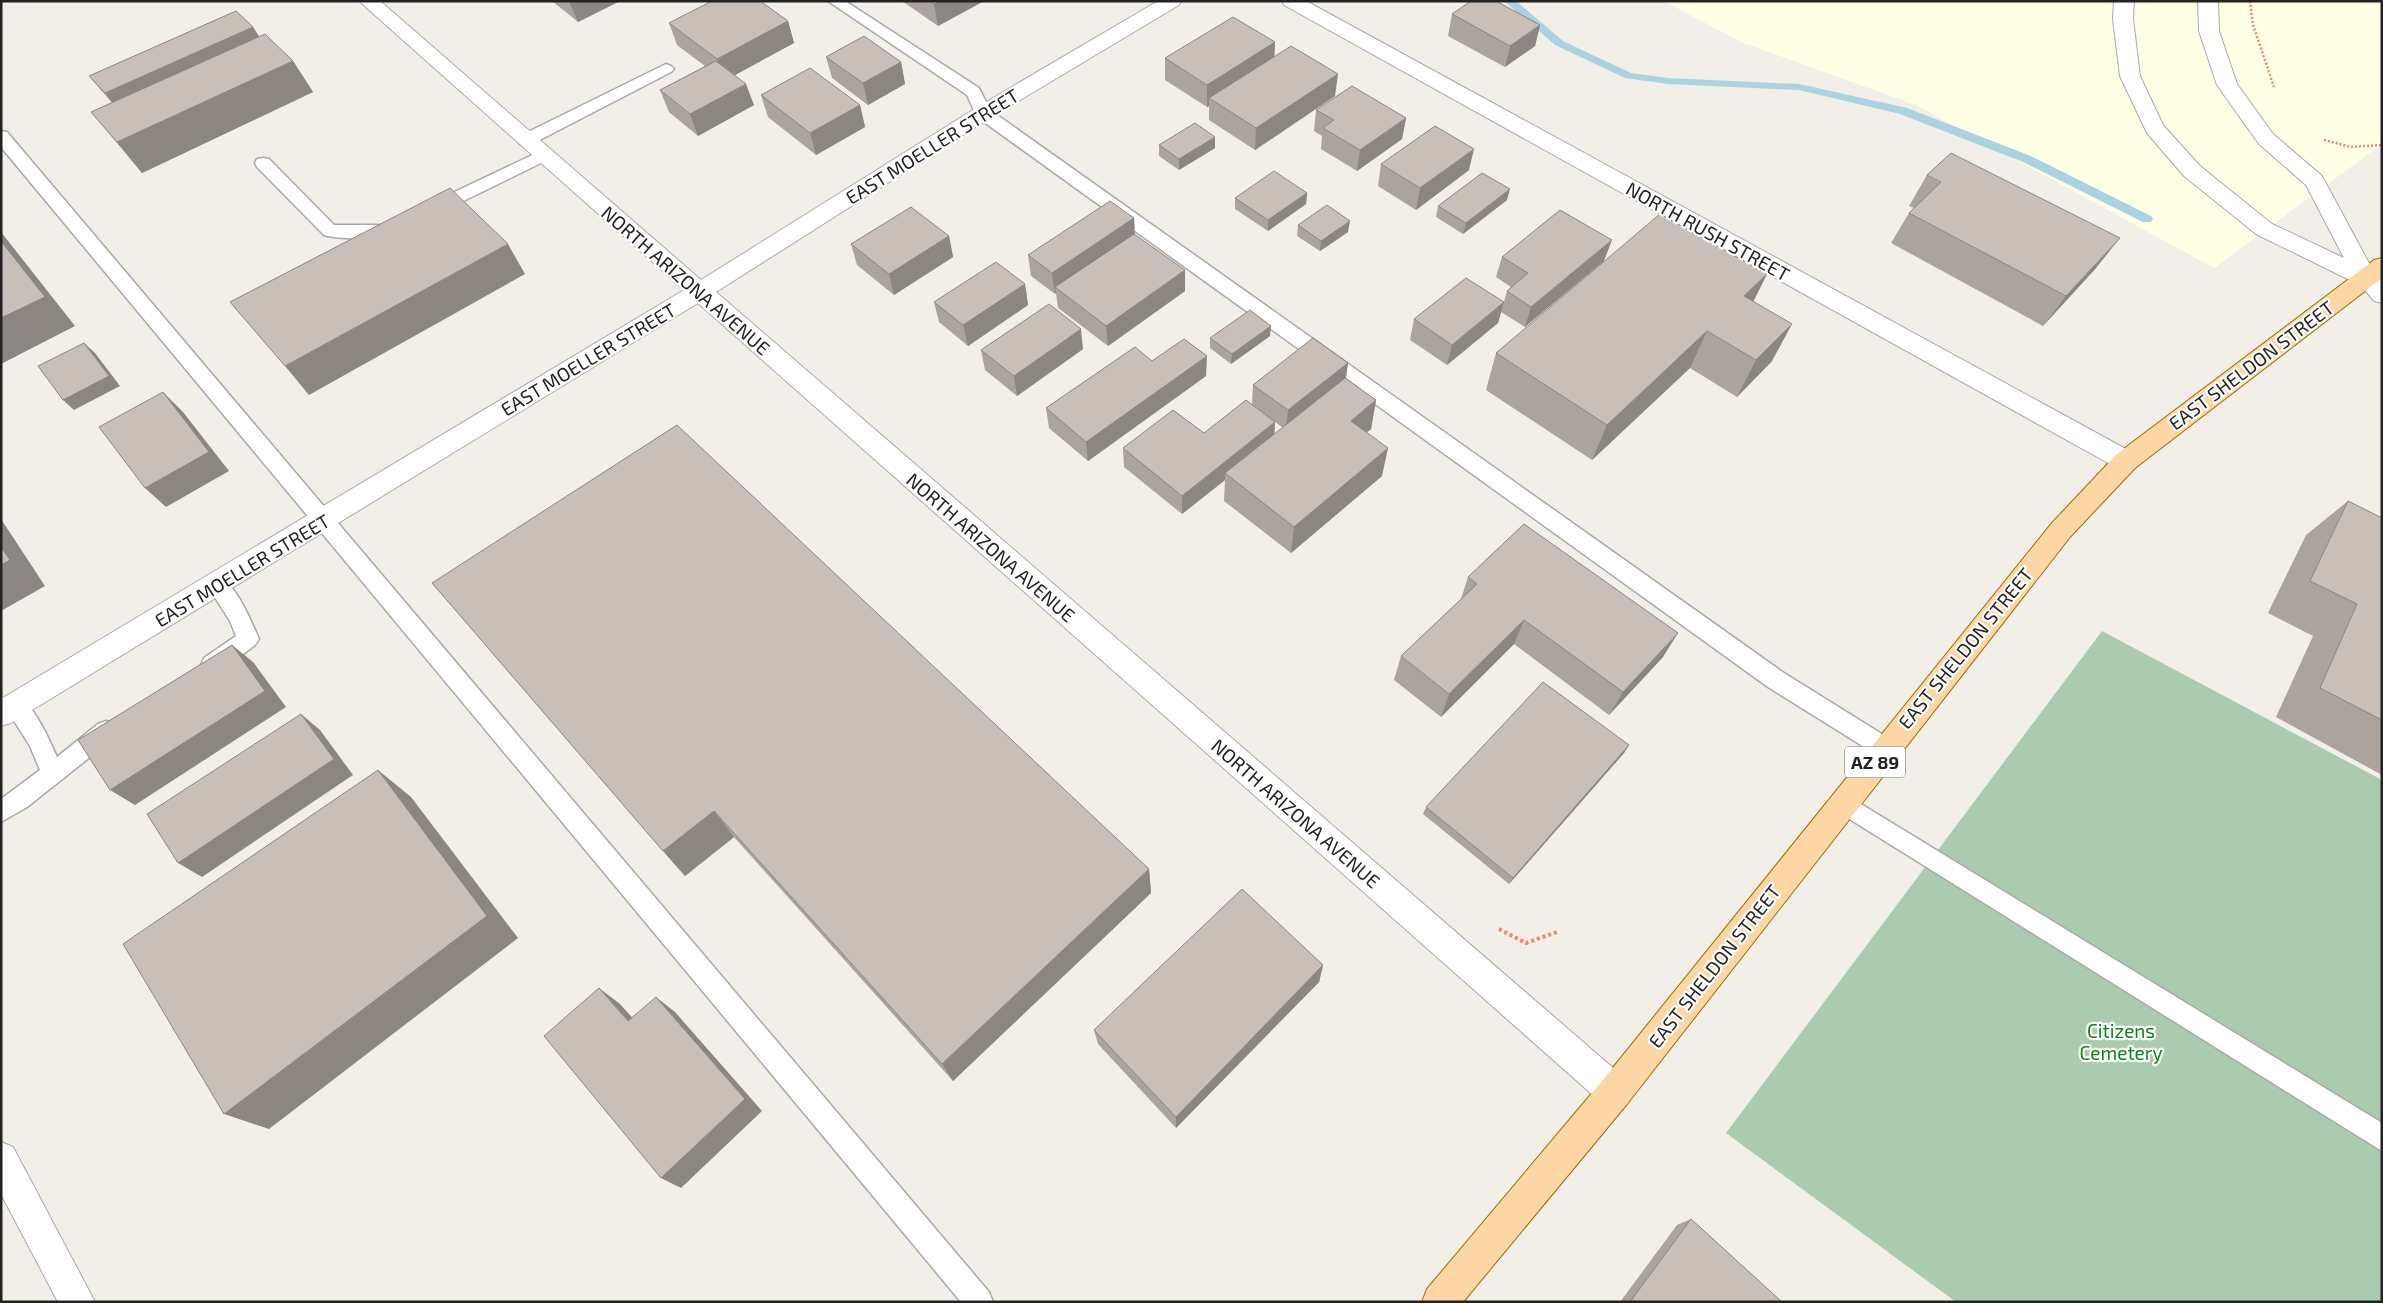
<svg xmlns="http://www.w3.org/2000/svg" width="2383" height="1303" font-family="'Exo 2',sans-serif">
  <rect width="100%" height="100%" fill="#f2efe9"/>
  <path fill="#ffffe5" d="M1664,1H2382V144L2214,268L1916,105L1741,42Z"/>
  <path fill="#aacbaf" d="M2102,631L2382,780V1302H1956L1726,1133Z"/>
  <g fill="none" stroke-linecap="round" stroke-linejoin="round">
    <path fill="#aad3df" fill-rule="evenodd" d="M1504,1H1516L1563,41L1631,73L1668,78L1799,84L1907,108L2031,156L2151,216L2153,219L2151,222H2143L2023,162L1900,114L1799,90L1668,84L1625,78L1555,45Z"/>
    <defs>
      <path id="service" d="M828,1H845L979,88L990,110L1784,673L1893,741L1896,748L1893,755L1885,758L1877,755L1768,687L977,117L967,95Z
        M666,64L671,66L674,69L671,72L532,144H520L518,140L520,136Z
        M1,131L7,132L989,1292L993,1302H961L1,147Z
        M543,150L549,151L551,155L549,159L439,213L433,215L427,213L425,209L427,205Z
        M263,158L269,159L334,225H384L397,220L403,222L406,226C396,241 340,240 324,235L257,167L255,163L257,159Z
        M217,576C236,583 251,621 259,639L255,645L220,672L212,674L204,672L201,665L204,658L236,636L230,621L207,585L210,579Z
        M15,695C33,702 49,739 57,757L98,724L106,721L114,724L117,731L114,738L27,807L1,822V799L40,770L30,746L4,705L7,698Z
        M1843,793L2382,1123V1151L1835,810L1832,803L1835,796Z"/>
      <path id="minor" d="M359,1H380L701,280L976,108L1158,1H1181L1179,5L990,118L716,292L1627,1080L1632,1092L1627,1104L1615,1109L1603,1104L698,303L11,723L1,726V699L684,290Z
        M1282,1H1306L2135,454L2139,461L2135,468L2126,471L2117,468L1284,5Z
        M2114,1H2134L2133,19L2140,76L2163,125L2200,166L2272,224L2344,258L2306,185L2259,144L2217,85L2199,31L2198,1H2218L2219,31L2237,84L2273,134L2322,176L2377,278L2374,284L2366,286L2358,284L2256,234L2184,176L2147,133L2120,76L2113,19Z
        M1,1142L13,1147L95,1302H58L1,1194Z"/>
      <path id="tertiary" d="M2366,270L2374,272L2382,280V303L2374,301L2355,278L2358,272Z"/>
      <path id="primary" d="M2382,258V278L2135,468L2070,537L1627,1104L1463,1302H1422L1427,1289L1603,1080L2052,523L2117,454L2374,260Z"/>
    </defs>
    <use href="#service" stroke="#a9a9a9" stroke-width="3"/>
    <use href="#minor" stroke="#a9a9a9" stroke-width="2"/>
    <use href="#tertiary" stroke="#a9a9a9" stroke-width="2"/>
    <use href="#primary" stroke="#a06b00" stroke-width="2"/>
    <path stroke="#fa8072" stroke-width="2.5" stroke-dasharray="2 2" stroke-linecap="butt" d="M2250,1L2253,25L2274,87
      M2324,140L2351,147L2382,145"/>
    <path stroke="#fa8072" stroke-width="4" stroke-dasharray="3 3" stroke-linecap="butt" d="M1499,929L1526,943L1557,932"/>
    <use href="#service" fill="#fff" fill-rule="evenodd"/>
    <use href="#minor" fill="#fff" fill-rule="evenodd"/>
    <use href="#tertiary" fill="#fff" fill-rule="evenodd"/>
    <use href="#primary" fill="#fcd6a4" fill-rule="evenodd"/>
  </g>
  <path fill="#aba49e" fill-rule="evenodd" d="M552,1H620L578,22Z
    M902,1H984L938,26Z
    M1452,14L1540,25L1535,46L1505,67L1448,36Z
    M788,21L794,43L735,75L754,105L698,136L669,112L660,90L705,66L677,45L669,23Z
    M253,27L259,37L293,61L313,92L142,173L91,112L112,103L89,76Z
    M1275,42L1274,57L1335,96L1255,150L1209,120V106L1207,107L1165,80V58Z
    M826,57L901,62L905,84L868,105L832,78Z
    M761,95L860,105L865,127L816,155L768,117Z
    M1316,110L1406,118L1402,139L1357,171L1321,149L1322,136L1314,131Z
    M1159,145L1215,148L1179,170L1159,156Z
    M1381,164L1469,170L1416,210L1378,186Z
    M1927,175L2096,268L2043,326L1891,243L1909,213L1914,208L1909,206Z
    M1307,193L1306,204L1268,231L1235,209V198Z
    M1507,200L1463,234L1436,217L1438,206Z
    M1134,218L1135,236L1185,291L1108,346L1058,308L1056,293L1055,294L1031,276L1028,255Z
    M1298,225L1348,232L1320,251L1297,236Z
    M949,236L953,257L894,295L857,265L851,244Z
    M1612,240L1525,327L1501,312L1498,323L1447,365L1410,340L1414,319L1504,302L1507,291L1511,287L1496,277L1502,257Z
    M1767,274L1753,302L1772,361L1737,397L1690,368L1592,460L1486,390L1496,353Z
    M1025,284L1028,305L968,346L939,322L934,302Z
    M1270,336L1231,364L1210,348V338Z
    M1083,349L1017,396L985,370L981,350Z
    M1152,361L1206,376L1088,461L1049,428L1046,408Z
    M1348,363L1346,378L1376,400L1371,429L1366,433L1382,476L1291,553L1224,501L1225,480L1182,514L1124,467L1123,448L1204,433L1252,404L1253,385ZM1275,422L1283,428L1274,434Z
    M2348,501L2382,518V775L2276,717L2313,636L2268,613L2306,535Z
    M1468,577L1663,657L1609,715L1514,644L1441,717L1394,680L1401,656L1461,599Z
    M432,583L1149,869L1151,893L953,1081L734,837L685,876Z
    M1629,745L1624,753L1509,884L1423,814L1426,807Z
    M1323,965L1319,982L1176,1128L1098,1044L1094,1030Z
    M1691,1219L1782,1302H1620L1677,1225Z"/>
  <path fill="#8b8681" d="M569,1H620L578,22Z
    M940,1H984L938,26L934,4Z
    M788,21L794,43L724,81L717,59Z
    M1540,25L1535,46L1505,67L1510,46Z
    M253,27L267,49L123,115L105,93Z
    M1275,42L1274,64L1209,98V106L1207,107V85Z
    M293,61L313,92L142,173L117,142Z
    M901,62L905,84L868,105L863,83Z
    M1338,74L1335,96L1255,150L1256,128Z
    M746,84L754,105L698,136L690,114Z
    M860,105L865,127L816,155L810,133Z
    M1406,118L1402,139L1357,171L1360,150Z
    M1215,137V148L1179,170V159Z
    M1474,149L1469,170L1416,210L1420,188Z
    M1510,189L1507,200L1463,234L1466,223Z
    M1307,193L1306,204L1268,231V220Z
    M1134,218L1135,239L1055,287L1056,293L1055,294L1052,273Z
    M1350,221L1348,232L1320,251L1321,241Z
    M1,232L75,326L1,364Z
    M949,236L953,257L894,295L889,274Z
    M2120,238L2096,268L2043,326L2066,296Z
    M1612,240L1604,261L1525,327L1531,307Z
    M508,244L525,274L309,395L285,366Z
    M1185,270V291L1108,346L1106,326Z
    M1767,274L1748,312L1744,296Z
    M1025,284L1028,305L968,346L963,325Z
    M1504,302L1498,323L1447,365L1452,345Z
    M1792,324L1772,361L1737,397L1756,360Z
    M1271,326L1270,336L1231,364L1232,354Z
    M1081,329L1083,349L1017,396L1014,376Z
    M1707,331L1690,368L1592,460L1607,425Z
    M84,343L95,353L120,386L74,410L63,400Z
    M1207,356L1206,376L1088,461L1086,442Z
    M1348,363L1345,383L1286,430L1288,410Z
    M163,392L183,412L229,471L166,507L145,488Z
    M1376,400L1371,429L1346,449L1351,421Z
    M1275,422L1274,441L1225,473V480L1182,514V496Z
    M1388,448L1382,476L1291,553L1294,527Z
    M1,519L45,586L1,611Z
    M1524,620L1514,644L1441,717L1449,694Z
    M1678,633L1663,657L1609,715L1623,692Z
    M232,645L253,662L286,707L135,805L110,790Z
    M301,714L320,730L353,775L202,877L178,863Z
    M1629,745L1624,753L1509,884L1513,878Z
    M378,770L411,797L518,938L269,1129L224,1114Z
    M714,811L734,837L685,876L663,851Z
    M1149,869L1151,893L953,1081L942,1064Z
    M1323,965L1319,982L1176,1128V1117Z
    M599,988L620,1004L649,1036L628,1021Z
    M656,997L675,1012L762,1111L681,1188L661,1178Z"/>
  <path fill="#c7bfb8" stroke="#8b8681" d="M712,1H760L788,21L717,59L669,23Z
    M930,1H940L934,4Z
    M1471,1H1496L1540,25L1510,46L1452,14Z
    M236,11L253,27L105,93L89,76Z
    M1233,17L1275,42L1207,85L1165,58Z
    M265,34L293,61L117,142L91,112Z
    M864,36L901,62L863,83L826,57Z
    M1291,46L1338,74L1256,128L1209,98Z
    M716,61L746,84L690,114L660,90Z
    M810,68L860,105L810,133L761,95Z
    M1352,86L1406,118L1360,150L1323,128L1334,120L1316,110Z
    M1195,123L1215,137L1179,159L1159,145Z
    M1435,126L1474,149L1420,188L1381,164Z
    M1951,153L2120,238L2066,296L1909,213L1941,182L1927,175Z
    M1274,171L1307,193L1268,220L1235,198Z
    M1482,173L1510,189L1466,223L1438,206Z
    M450,188L508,244L285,366L230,302Z
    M1110,201L1134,218L1052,273L1028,255Z
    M1327,205L1350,221L1321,241L1298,225Z
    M911,207L949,236L889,274L851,244Z
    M1560,210L1612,240L1531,307L1507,291L1528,273L1502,257Z
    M1660,214L1767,274L1744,296L1792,324L1756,360L1707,331L1607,425L1496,353Z
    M1134,234L1185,270L1106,326L1055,287Z
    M1,241L45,297L1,318Z
    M996,262L1025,284L963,325L934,302Z
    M1466,278L1504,302L1452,345L1414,319Z
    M1049,304L1081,329L1014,376L981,350Z
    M1250,310L1271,326L1232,354L1210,338Z
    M1313,338L1348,363L1288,410L1253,385Z
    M1184,339L1207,356L1086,442L1046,408L1135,347L1152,361Z
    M84,343L109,376L63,400L38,366Z
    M1345,378L1376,400L1351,421L1388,448L1294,527L1225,473Z
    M163,392L209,452L145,488L99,427Z
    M1246,400L1275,422L1182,496L1123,448L1173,410L1204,433Z
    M677,425L1149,869L942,1064L714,811L663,851L432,583Z
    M2348,501L2382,518V720L2320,688L2357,604L2310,581Z
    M1524,524L1678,633L1623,692L1524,620L1449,694L1401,656L1477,584L1468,577Z
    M1,547L10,560L1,565Z
    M232,645L265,691L110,790L78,740Z
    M1543,682L1629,745L1513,878L1426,807Z
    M301,714L334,759L178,863L147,814Z
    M378,770L487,916L224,1114L123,944Z
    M1242,889L1323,965L1176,1117L1094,1030Z
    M599,988L628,1021L656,997L745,1099L661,1178L544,1036Z
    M1691,1219L1782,1302H1630Z"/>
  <g text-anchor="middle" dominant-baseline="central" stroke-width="4.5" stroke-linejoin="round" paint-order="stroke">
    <rect fill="#fff" stroke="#646464" stroke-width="1" x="1845" y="746.5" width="60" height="31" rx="4"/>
    <g font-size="18" font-weight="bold" fill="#222">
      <text x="1875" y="762">AZ 89</text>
    </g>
    <g font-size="19" fill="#222" stroke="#fff">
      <text transform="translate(932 146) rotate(-32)">EAST MOELLER STREET</text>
      <text transform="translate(1708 231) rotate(29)">NORTH RUSH STREET</text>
      <text transform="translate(686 280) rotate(41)">NORTH ARIZONA AVENUE</text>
      <text transform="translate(588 359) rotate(-31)">EAST MOELLER STREET</text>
      <text transform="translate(2251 365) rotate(-37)">EAST SHELDON STREET</text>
      <text transform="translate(991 547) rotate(41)">NORTH ARIZONA AVENUE</text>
      <text transform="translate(242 570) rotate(-31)">EAST MOELLER STREET</text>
      <text transform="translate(1965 648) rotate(-51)">EAST SHELDON STREET</text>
      <text transform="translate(1296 813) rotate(41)">NORTH ARIZONA AVENUE</text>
      <text transform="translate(1714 966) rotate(-52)">EAST SHELDON STREET</text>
    </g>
    <g font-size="19" fill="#0c8416" stroke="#fff">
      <text x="2121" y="1030">Citizens<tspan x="2121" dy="22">Cemetery</tspan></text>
    </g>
  </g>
  <rect width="2383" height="1303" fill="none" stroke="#222222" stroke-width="5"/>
</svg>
